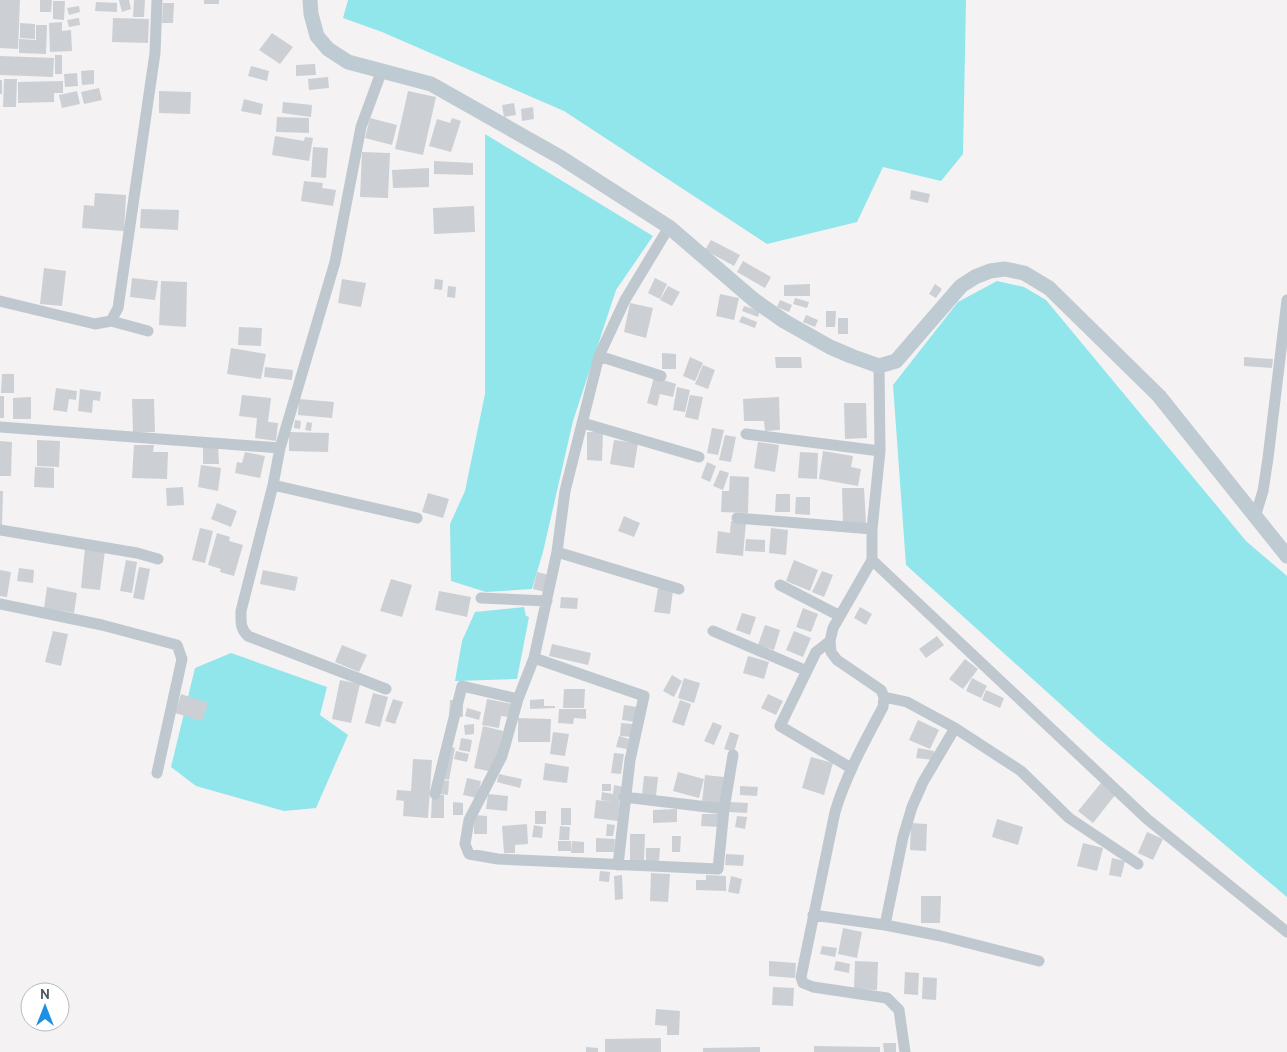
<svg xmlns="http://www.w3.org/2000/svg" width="1287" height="1052" font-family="Cabin,sans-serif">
  <rect width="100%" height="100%" fill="#f4f2f3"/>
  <path fill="#91e6eb" d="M348,0H966L963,154L941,181L883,167L857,222L767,244L564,111L382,32L343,18Z
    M485,134L653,236L616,290L573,421L543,552L532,589L486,592L451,581L450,524L465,491L485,394Z
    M997,281L1024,287L1046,300L1246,541L1287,576V897L1098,738L906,565L893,385L958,302Z
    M524,607L526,616L529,617L517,679L455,681L462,641L475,612Z
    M231,653L327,687L320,715L348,735L316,808L284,811L196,786L171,767L195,668Z"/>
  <path fill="#ccd0d4" d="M0,0H20L18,49L0,48Z
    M40,0H52L51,12H40Z
    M119,0H129L131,9L122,12Z
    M134,0H145L144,17H133Z
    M204,0H219V4H204Z
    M53,1H65L64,20L53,19Z
    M96,2L117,3V12L95,11Z
    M163,3H174L173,23H162Z
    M79,6L80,12L69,15L67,8Z
    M79,18L80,25L69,27L67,20Z
    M113,18L149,19L148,43L112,42Z
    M62,22V31L71,30L72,51L50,52L49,23Z
    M20,23L35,24V39L20,38Z
    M36,25H47L46,54L19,53V39L36,40Z
    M272,33L293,47L280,64L259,50Z
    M55,55H62V74H55Z
    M0,56L54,58L53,77L0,75Z
    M315,64L316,75L296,76V65Z
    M251,66L269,71L267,81L248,76Z
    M94,70V84L82,85L81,71Z
    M77,73L78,86L65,87L64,74Z
    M328,77L329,88L309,90L308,79Z
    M4,79H17L16,107H3Z
    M0,80H2V94H0Z
    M63,81V93H54V102L18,103V82Z
    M99,88L102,100L84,104L81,92Z
    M77,91L80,104L62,108L59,95Z
    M159,91L191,92L190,114L159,113Z
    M408,91L436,97L423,155L395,149Z
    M244,99L263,104L261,115L241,111Z
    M283,102L312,105L311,117L282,113Z
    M514,103L516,115L504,117L502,105Z
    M533,107L534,119L522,121L521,109Z
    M277,117L309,118V133L276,132Z
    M370,118L397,125L392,145L365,138Z
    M452,118L461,121L451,152L429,146L437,119L450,123Z
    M275,136L304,141L305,137L313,138L309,161L272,155Z
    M313,147L328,148L326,178L311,177Z
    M362,152L390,153L388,198L360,197Z
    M434,161L473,163V175L434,174Z
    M429,168V187L393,188L392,170Z
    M304,181L323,183L322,188L336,190L333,206L301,201Z
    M911,190L930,194L928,203L910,199Z
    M95,193L126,195L124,231L82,228L84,205L94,206Z
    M474,206L475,232L434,234L433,208Z
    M141,209L179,210L178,230L140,228Z
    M711,240L740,255L734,266L705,250Z
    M743,261L771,277L765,288L737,272Z
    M44,268L66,271L62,306L40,304Z
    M132,278L158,281L155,300L130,297Z
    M655,278L667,284L660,299L648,293Z
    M342,279L366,283L361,307L338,303Z
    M435,279L443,280L442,290L434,289Z
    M161,281L187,282L186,327L159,325Z
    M810,284V296H784V285Z
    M935,284L942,289L936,298L929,294Z
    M448,286L456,287L455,298L447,297Z
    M668,286L680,292L672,306L660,300Z
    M720,294L739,298L734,320L716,316Z
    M795,298L809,302L807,308L793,304Z
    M780,300L792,305L789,312L777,307Z
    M630,303L653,308L646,338L624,332Z
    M744,306L760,311L758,317L742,311Z
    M826,311H836L835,327H826Z
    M806,315L818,320L815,327L803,322Z
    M742,316L757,322L755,328L739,322Z
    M838,318H848V334H838Z
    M239,327L262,328L261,346L238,345Z
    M231,348L266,354L261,379L227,374Z
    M662,353L676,354V369H662Z
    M690,357L703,363L695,381L683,376Z
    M775,357H801L802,368H776Z
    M1244,357L1273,359L1272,368L1244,366Z
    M703,365L715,370L708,389L695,384Z
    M265,367L293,370L292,380L264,377Z
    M2,374H14V393H1Z
    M654,377L676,384L673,397L660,394L657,406L647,403Z
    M677,387L690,390L685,412L673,410Z
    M56,388L77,391L76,400L69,399L67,412L53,410Z
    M80,389L101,392L100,401L93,400L92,413L78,411Z
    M242,395L271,398L268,422L278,423L276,441L255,438L257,418L239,416Z
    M690,395L703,397L698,420L685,417Z
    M0,396H4V418H0Z
    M31,397V419H13V398Z
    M779,397L780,430L765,431L764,421H744L743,399Z
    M132,399H154L155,432H133Z
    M299,399L334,402L332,418L298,415Z
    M844,403H866L867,438L845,439Z
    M295,420L301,421L300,429L294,428Z
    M307,422L312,423L311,431L305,430Z
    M712,428L724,430L718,455L707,453Z
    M289,432L329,433L328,452L289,451Z
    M587,432H603L602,461L587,460Z
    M725,435L736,437L731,462L719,460Z
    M37,440L60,441L59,467L37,466Z
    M614,440L638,443L634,468L610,464Z
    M0,441L12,442L11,476H0Z
    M758,442L779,445L775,472L754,468Z
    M134,445H154L153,452H168L167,479L132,478Z
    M218,445L219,464H203V446Z
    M823,451L853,456L851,467L861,469L858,486L819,479Z
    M245,452L265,456L260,478L235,473L237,462L242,463Z
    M800,452L818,453L817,479L798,478Z
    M707,462L716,466L710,482L701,478Z
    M201,465L221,468L218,491L198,487Z
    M35,467L54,468V488L34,487Z
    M720,470L729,473L723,490L713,486Z
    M730,476L749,477L748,513L721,512L722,491H729Z
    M183,487L184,505L167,506L166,488Z
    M842,488H864L866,523L843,524Z
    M0,491H3L2,526H0Z
    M428,493L449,499L443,518L422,512Z
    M776,494H790V512H775Z
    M796,497H810V515L795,514Z
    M217,503L237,511L231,527L211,519Z
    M624,516L640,523L634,537L618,531Z
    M731,521L746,522L743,556L716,553L718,531L730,533Z
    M200,528L213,531L205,563L192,560Z
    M771,528L788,530L786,555L769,553Z
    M217,533L230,537L229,541L243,545L234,576L220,572L221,569L208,565Z
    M746,539L765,540V552L745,551Z
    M85,548L105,550L100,590L81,588Z
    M126,560L137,562L132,593L120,591Z
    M794,560L818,570L810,591L786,581Z
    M139,567L150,569L144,600L133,598Z
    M19,568L34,570L33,583L17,581Z
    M0,570L11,572L7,597L0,596Z
    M263,570L298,577L295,591L260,584Z
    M822,571L833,575L824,597L812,592Z
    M537,572L549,575L545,592L533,589Z
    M391,579L412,585L402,617L380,611Z
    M47,587L77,593L74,613L44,608Z
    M658,588L673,591L670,614L654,612Z
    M439,591L471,597L467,617L435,610Z
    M561,597L578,598L577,609L560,608Z
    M860,607L872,614L866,625L854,618Z
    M803,608L818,614L811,632L796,627Z
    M742,613L756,617L750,635L736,630Z
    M765,625L780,630L774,650L758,645Z
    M53,631L68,634L61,666L45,662Z
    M794,631L811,638L803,657L786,650Z
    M937,636L944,645L926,658L919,649Z
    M552,644L591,653L588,665L549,656Z
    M342,645L367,655L359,672L335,662Z
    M748,656L769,662L764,679L743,673Z
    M965,659L978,669L963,689L949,679Z
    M672,675L682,681L674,697L663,691Z
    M684,678L700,683L694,703L678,698Z
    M972,678L987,686L981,698L966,691Z
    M340,680L360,684L351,723L332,719Z
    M564,689H585L584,708H563Z
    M986,690L1004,698L1000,708L982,700Z
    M373,693L388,697L380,727L365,723Z
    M181,694L208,703L202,721L175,713Z
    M768,694L783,701L776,715L761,708Z
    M393,699L403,702L395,724L385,721Z
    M487,699L513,704L511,717L501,716L499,728L482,725Z
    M544,699V706H555V708L530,709V700Z
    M450,700H463V717H449Z
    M680,700L691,704L684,726L672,722Z
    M624,705L637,707L635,722L622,720Z
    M467,708L481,712L479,720L465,716Z
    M559,709H586V719L574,718L573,724L558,723Z
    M518,718L551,719L550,742H518Z
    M918,720L939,730L930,749L909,740Z
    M713,722L722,726L714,745L704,741Z
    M621,723L633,724L632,737L620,736Z
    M474,724V734L465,735L464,725Z
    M483,726L503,731L493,772L474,768Z
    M553,732L569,734L565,756L550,754Z
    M730,732L739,735L734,752L724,749Z
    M619,736L629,739L627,749L616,747Z
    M461,738L472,740L470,752L459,750Z
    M443,745L455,748L449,780L436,778Z
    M918,748L934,751L933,760L916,758Z
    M456,751L469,754L467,762L454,759Z
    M614,753L624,754L621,774L611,773Z
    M811,757L833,763L824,795L802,788Z
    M413,759L432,760L428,818L403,816L404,801L396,800L397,790L411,791Z
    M545,763L569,767L567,783L543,780Z
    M678,772L704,779L699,798L673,791Z
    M499,774L522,779L520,788L497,782Z
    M705,775L724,777L721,804L702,802Z
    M644,776L658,777L656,796L642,795Z
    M467,778L481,781L477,798L463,795Z
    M434,779L449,781L448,795L432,793Z
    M1101,783L1116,794L1093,823L1078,811Z
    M602,784H611V791H602Z
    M614,785L624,787L620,795L618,821L594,818L596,800L614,802L601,800L602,792L613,794Z
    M740,786L758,787L757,796L740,795Z
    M488,794L508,796L507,811L486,809Z
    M432,795H444V818H431Z
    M453,802L463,803V815H453Z
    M729,802L748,803L747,813L729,812Z
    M561,808H571V825H561Z
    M677,809V822L653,823V810Z
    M535,811H546V824H535Z
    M702,814H721V827L701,826Z
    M474,815L487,816V834H474Z
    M737,816L747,817L745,829L735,827Z
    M997,819L1023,827L1018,845L992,837Z
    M911,823L927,824L926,851L910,850Z
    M527,824L528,844L515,845V853H504L502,826Z
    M607,824L615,825L613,836H606Z
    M534,825L543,827L542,838L532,837Z
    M560,826L570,827L569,840H559Z
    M1147,832L1163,839L1153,860L1138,853Z
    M630,834H645L644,863H630Z
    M672,836H681L680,852H672Z
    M596,838L615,839L614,852H596Z
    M558,841H571V851H558Z
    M572,841L584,842V853H571Z
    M1083,843L1103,848L1097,871L1077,866Z
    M646,848H660L659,861H646Z
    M726,854L744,855L743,866L725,865Z
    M1112,858L1125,861L1121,877L1109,875Z
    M600,871L610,872L609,882L599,881Z
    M651,873L670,874L668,902L650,901Z
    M622,875L623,899L615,900L614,876Z
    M706,875L726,876V891L696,890V880H706Z
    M731,876L742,879L739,894L728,892Z
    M921,896H941L940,923H921Z
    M843,928L862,932L857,958L838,954Z
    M822,946L837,948L835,957L820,954Z
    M769,961L796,963L795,978L769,976Z
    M836,961L850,964L849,973L834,970Z
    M855,961L878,962L877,990L854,989Z
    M905,972L919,973L918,995L904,994Z
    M923,977L937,978L936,1000L922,999Z
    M773,987L794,988L793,1006L772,1005Z
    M656,1009L680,1011L679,1035H667V1026L655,1025Z
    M661,1038V1052H605V1039Z
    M883,1043H896V1052H884Z
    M814,1046L880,1047V1052H814Z
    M586,1047L598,1048V1052H586Z
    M760,1047V1052H703V1048Z"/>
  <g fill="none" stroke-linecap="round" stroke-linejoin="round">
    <path stroke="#bec8ce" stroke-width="11" d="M382,70L361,127L335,262L280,448L273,485L241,611C241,621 240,629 248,636L386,689
      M0,301L95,324L111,321L118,308L155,53L157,0
      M111,321L148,331
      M599,356L661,376
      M879,366L880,451L872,529V560L833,628L830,641L831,652L837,660L881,690L884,697L883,707C865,741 846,775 835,812L801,977L803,983L813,987L887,998L899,1010L905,1052
      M583,423L699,457
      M0,427L280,448
      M746,434L880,451
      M273,485L417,518
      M1255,517L1263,491L1268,458L1287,300
      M737,518L872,529
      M0,530L137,553L158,559
      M557,552L679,589
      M872,560L1147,819L1287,932
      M780,585L840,616
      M481,598L547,601
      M0,604L102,625L177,645L182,659L157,773
      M713,631L807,671
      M830,641L816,652L780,726L851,768
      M534,658L518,699L502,756L469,820L465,844L469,854L498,859L718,869L724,809L733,755
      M884,697L907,702L955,728L1021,771L1069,818L1138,864
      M435,794L462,686L518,699
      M624,797L724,809
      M618,865L630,760L644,696L534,658L557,552L565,491L599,356L625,300L669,227
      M813,915L885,925L941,936L1039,961
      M885,925L903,837L912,807L923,782L955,728"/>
    <path stroke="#bfcbd3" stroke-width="15" d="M310,0L311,14L317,36L328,49L348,62L431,84L560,157L669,227L754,300L784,321L830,347L851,356L879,366L896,361L961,286L975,277L990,271L1005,269L1024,273L1049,288L1159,396L1287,556"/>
  </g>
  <g transform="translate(45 1007)"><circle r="24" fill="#ffffff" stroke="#b7bcbf"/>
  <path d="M0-4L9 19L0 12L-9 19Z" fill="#1e90e3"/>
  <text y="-8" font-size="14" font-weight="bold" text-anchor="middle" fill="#4a5860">N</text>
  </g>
</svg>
